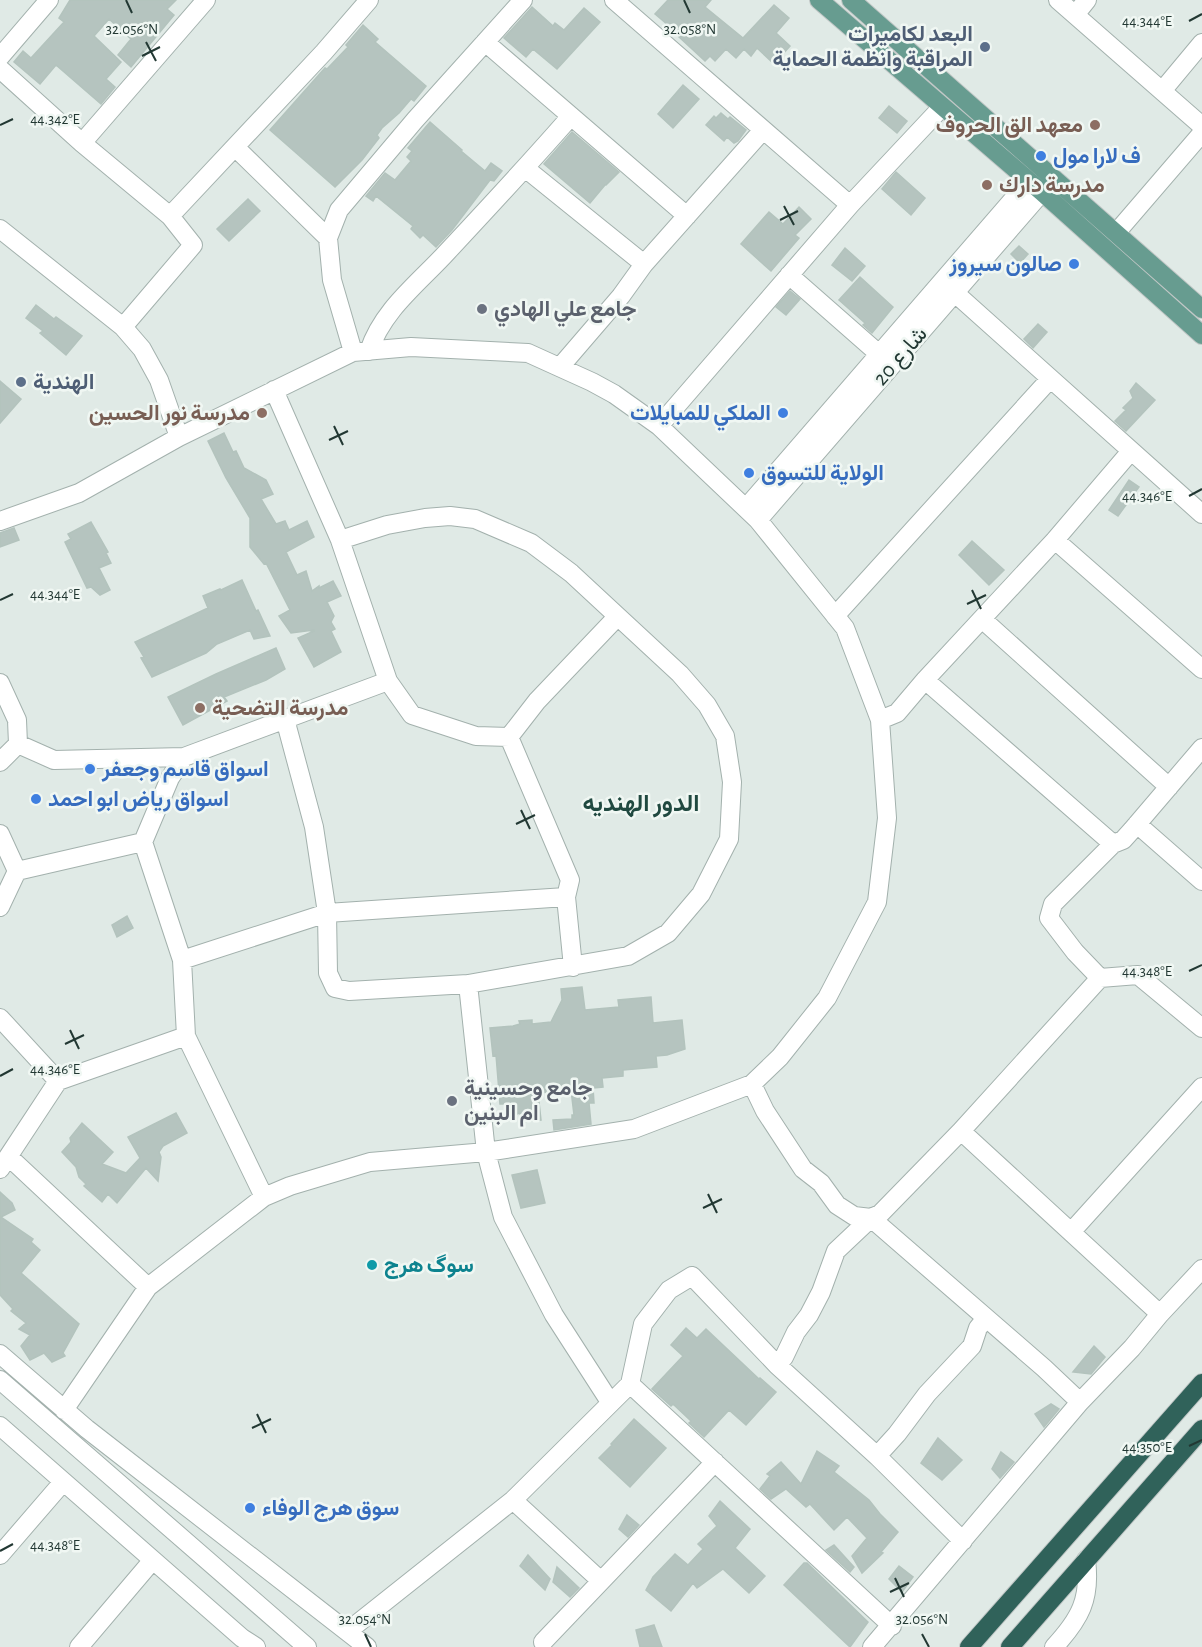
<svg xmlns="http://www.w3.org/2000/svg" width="1202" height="1647" font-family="'Alegreya Sans',Vazirmatn,sans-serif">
  <rect width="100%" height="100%" fill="#e0eae6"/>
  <path fill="#b5c4bf" stroke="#b3c3bd" stroke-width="1.5" d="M70,0H176L167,9L174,15L131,67L118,55L131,39L109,19L94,36L121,62L106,79L115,87L101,104L56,65L40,84L14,62L23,51L31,58L64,22L59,18Z
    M668,0H711L705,7L743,38L774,5L789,18L776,33L790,46L774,64L757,48L751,56L744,49L736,58L726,49L715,61L710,56L705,61L679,37L681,36L655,14Z
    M532,7L553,26L555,23L564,30L584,8L600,22L557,69L533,49L526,57L504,38Z
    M363,25L378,39L375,42L426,86L414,101L411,99L399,113L382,128L377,135L379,138L362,160L335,187L270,130L325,68L327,69L348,47L346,45Z
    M683,85L699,99L673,128L658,114Z
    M889,106L907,121L897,133L879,118Z
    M721,113L728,119L730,117L746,130L738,141L734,143L727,137L724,141L706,125L714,116L716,118Z
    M430,122L462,150L461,151L485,171L491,163L502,171L494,181L490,180L452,230L436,247L423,235L420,238L411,229L413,226L376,196L373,201L366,196L385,173L395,180L411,161L407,157L412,151L408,148Z
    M572,132L619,172L606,185H605L590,203L544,164Z
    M896,172L925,198L911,215L882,189Z
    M248,199L260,211L229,241L217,229Z
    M799,207L811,219L795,235L799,238L771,271L741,244L769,212L783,224Z
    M1019,246L1028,254L1020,263L1011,254Z
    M845,248L865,266L852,281L832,265Z
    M860,277L893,307L872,333L863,325L865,323L839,300Z
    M790,291L800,299L786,315L776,307Z
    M36,305L54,319L56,317L82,336L66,355L40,333L43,331L26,318Z
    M1038,324L1047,332L1033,348L1024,339Z
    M0,381L21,399L0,423Z
    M1136,383L1155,400L1126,431L1115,421L1126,410L1123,408L1133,398L1130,391Z
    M224,433L233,452L236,451L244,468L266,480L273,494L261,499L276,524L285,521L289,530L307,521L314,537L286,552L297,575L306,571L312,591L319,586V588L333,581L341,596L327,602L334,616L331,622L335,629L331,631L341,652L314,667L298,638L314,631V630L291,633L279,616L290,610L266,563L264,564L250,547V518L226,478L208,441Z
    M1129,480L1139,487L1118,516L1109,510Z
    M91,522L108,552L106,553L111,563L99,568L110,590L100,595L91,587L87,588L65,542L71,539L68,534Z
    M14,528L19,540L0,547V533Z
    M972,541L1004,570L989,585L959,555Z
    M242,580L256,611L258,610L270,636L254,639L250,630L217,644L206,653L152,677L141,658L144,657L135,642L208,608L203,596L220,589L221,590Z
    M276,648L285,669L266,680L224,697L227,701L183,725L168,697L216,674Z
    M127,916L133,928L117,937L112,925Z
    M582,987L585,1010L619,1007L618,1000L651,997L653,1023L682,1020L685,1049L667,1055L656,1056L657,1067L623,1070V1076L602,1078L603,1087L593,1088L594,1103H589L591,1124L554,1130L553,1120L572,1119V1115H574L571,1090L538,1093L541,1120L521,1122L520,1113L517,1114L516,1104H500L496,1055L493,1056L490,1028L513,1026L520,1024L519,1021L532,1020V1024L551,1022L562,1000L561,989Z
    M176,1113L187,1133L163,1146L159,1152L161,1157L158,1181L146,1168L117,1203L108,1194L102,1202L84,1186L86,1184L79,1177L76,1167L62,1152L71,1142L70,1138L82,1123L113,1152L102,1164L126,1173L140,1158L128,1137Z
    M537,1170L545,1203L521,1208L512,1175Z
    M0,1192L12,1203L15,1210L1,1217L33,1239L31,1242L40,1250L21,1273L79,1324L63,1353L65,1356L52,1362L44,1353L30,1360L21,1346L30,1335L19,1329L26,1323L11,1311L13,1309L0,1295Z
    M686,1328L697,1338L706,1329L759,1379L760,1378L776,1392L746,1425L729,1410L704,1437L689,1423L691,1421L673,1404L671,1406L652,1389L683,1356L671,1345Z
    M1094,1346L1105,1357L1091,1374L1073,1372Z
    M1051,1404L1059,1409L1044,1427L1035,1414Z
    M634,1419L666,1448L630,1487L599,1458L612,1445L611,1444Z
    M938,1438L962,1460L942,1480L921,1463Z
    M817,1451L839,1466L834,1472L869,1500L880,1514L898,1532L881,1552L883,1553L862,1573L852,1556L867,1538L847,1517L834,1530L810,1504L806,1507L786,1489L771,1499L760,1489L770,1476L767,1474L781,1462L801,1484Z
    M1001,1452L1014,1462L1000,1478L992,1469Z
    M720,1501L750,1529L735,1548L765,1576L749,1593L723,1569L697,1588L693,1583L671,1611L646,1590L653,1577L675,1554L688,1565L703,1549L698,1544L717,1526L709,1516Z
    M627,1515L639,1525L628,1537L619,1529Z
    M834,1545L854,1567L850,1572L826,1550Z
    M528,1555L550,1579L545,1590L520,1566Z
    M804,1563H807L868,1622L850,1647L784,1585Z
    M899,1566L913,1577L902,1592L889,1579Z
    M557,1567L579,1588L570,1597L553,1582Z
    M654,1625L662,1647H640L636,1630Z"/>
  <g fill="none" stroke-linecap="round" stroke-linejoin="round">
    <defs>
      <path id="minor" d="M614,0L850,205
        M1058,0L1202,126
        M1075,15L1087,0
        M485,42L687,216
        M0,57L49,0
        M0,69L82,143L170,216L193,245L123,327
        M1162,91L1202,43
        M82,143L206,0
        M235,147L328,238
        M525,168L644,264
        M170,216L324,52L369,0
        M0,229L123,327L142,349L159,380L179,437
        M1116,233L1202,133
        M789,275L879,354
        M955,293L1202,514
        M369,351C383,309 419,283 448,251C490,206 531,162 571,116
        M353,352L332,280L328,238L339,210L415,120L523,0
        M560,367L621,296L644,264L763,130
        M274,390L340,540L388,681L412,715L476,736L509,737L537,701L617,617
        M659,426L850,205L942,107
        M746,508L1029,181
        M758,520L1042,192
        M0,521L79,493L179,437L353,352L411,347L528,353L592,382L614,394L659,426L758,520L845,628L880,720L887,818L877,902L827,998L780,1057L752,1084L634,1129L486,1152L370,1162L290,1186L264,1197L148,1287L64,1410
        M1055,540L1202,669
        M835,616L1050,379
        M982,619L1169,787
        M925,680L1113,844
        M0,683L17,720L18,744L0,762
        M285,719L314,827L327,913L328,973L335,988L349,991L468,984L628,956L668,933L701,894L729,839L732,782L725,736L707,705L680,674L571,573L531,543L475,519L450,516L425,518L387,525L340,540
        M880,720L897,713L925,680L1055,540L1131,451
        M509,737L570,880L566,897L573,967
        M18,744L54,760L184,757
        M1137,824L1202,881
        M0,834L17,871L0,907
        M17,871L143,842
        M182,960L327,913L566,897
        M1100,978L1075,952L1049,918L1053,904L1113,844L1123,840L1132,830L1202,748
        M468,984L486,1152L503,1217L554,1315L610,1402
        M0,1018L58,1081
        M752,1084L765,1111L803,1169L821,1183L837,1205L854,1216L871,1218L880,1214L961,1131L1100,978L1138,975L1202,1028
        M961,1131L1160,1314
        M9,1157L148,1287
        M0,1169L58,1081L186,1036
        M264,1197L186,1036L182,960L143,842L170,778L184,757L388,681
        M1072,1231L1202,1087
        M0,1354L87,1429L367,1647
        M777,1365L784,1357L796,1332L809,1315L821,1292L836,1251L871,1218L1044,1368L1080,1402
        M0,1380L307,1647
        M630,1384L892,1626
        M0,1426L242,1638L256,1647
        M877,1456L897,1434L927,1394L972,1346L978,1328L986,1318
        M513,1500L601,1581
        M0,1555L63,1482
        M348,1631L513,1500L630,1384L643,1324L669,1290L692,1276L777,1365L877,1456L963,1541
        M543,1642L715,1462
        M79,1647L152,1561
        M872,1647L1080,1402L1132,1348L1160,1314L1202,1269
        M1054,1647C1080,1619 1091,1599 1086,1560"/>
      <path id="major" d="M819,0L1042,192L1202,335
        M851,0L1202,309"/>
      <path id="highway" d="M969,1647L1202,1383
        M1010,1647L1202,1429"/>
    </defs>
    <use href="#minor" stroke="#a3b1ad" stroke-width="20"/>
    <use href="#major" stroke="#c1c7c6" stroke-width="20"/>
    <use href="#highway" stroke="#c1c7c6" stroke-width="20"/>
    <use href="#minor" stroke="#fff" stroke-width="18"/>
    <use href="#major" stroke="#679c90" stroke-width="18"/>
    <use href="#highway" stroke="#30625a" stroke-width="18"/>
  </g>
  <path fill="none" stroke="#223833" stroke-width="2" d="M126,0L132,13M684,0L690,13M1189,21L1202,14M146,42L156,61M142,56L160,47M0,125L13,119M784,206L794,225M780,220L798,211M334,426L343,445M329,440L348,431M1189,496L1202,489M972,590L981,609M0,600L13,594M967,604L986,595M521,810L530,829M516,824L535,815M1189,971L1202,965M70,1030L79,1049M65,1044L84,1035M0,1076L13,1069M708,1194L717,1213M703,1208L722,1199M257,1414L266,1433M252,1428L271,1419M1189,1446L1202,1440M0,1551L13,1544M895,1578L904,1597M890,1592L909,1583M365,1634L371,1647M922,1634L929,1647"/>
  <g fill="#5c6f8a" stroke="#f0f7f3" stroke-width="2">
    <circle cx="985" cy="47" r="6"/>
    <circle cx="21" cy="382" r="6"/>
  </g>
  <g fill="#8d6e63" stroke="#f0f7f3" stroke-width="2">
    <circle cx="1095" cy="125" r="6"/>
    <circle cx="987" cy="185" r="6"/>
    <circle cx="262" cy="413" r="6"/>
    <circle cx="200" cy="708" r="6"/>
  </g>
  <g fill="#3f7fe0" stroke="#f0f7f3" stroke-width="2">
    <circle cx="1041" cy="156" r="6"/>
    <circle cx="1074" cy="264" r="6"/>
    <circle cx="783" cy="413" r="6"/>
    <circle cx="749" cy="473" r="6"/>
    <circle cx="90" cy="769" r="6"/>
    <circle cx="36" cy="799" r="6"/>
    <circle cx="250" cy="1508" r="6"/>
  </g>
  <g fill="#6b7280" stroke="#f0f7f3" stroke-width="2">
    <circle cx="482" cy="309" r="6"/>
    <circle cx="452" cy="1101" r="6"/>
  </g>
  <circle fill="#0f9aa8" stroke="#f0f7f3" stroke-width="2" cx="372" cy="1265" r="6"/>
  <g text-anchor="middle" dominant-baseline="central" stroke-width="5" stroke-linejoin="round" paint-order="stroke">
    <g font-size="22" font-weight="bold" fill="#4e5e75" stroke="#f0f7f3" text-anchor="end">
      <text x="973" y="34">البعد لكاميرات<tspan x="973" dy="25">المراقبة وانظمة الحماية</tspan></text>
      <text x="33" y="382" text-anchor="start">الهندية</text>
    </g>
    <g font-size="22" font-weight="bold" fill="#785e54" stroke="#f0f7f3" text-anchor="end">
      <text x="1083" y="125">معهد الق الحروف</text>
      <text x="999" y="185" text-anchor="start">مدرسة دارك</text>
      <text x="250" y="413">مدرسة نور الحسين</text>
      <text x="212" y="708" text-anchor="start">مدرسة التضحية</text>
    </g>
    <g font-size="22" font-weight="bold" fill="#366cbe" stroke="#f0f7f3" text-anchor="start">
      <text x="1053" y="156">ف لارا مول</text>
      <text x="1062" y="264" text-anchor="end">صالون سيروز</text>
      <text x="771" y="413" text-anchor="end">الملكي للمبايلات</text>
      <text x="761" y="473">الولاية للتسوق</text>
      <text x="102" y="769">اسواق قاسم وجعفر</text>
      <text x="48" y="799">اسواق رياض ابو احمد</text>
      <text x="262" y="1508">سوق هرج الوفاء</text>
    </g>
    <g font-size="22" font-weight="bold" fill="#5b616d" stroke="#f0f7f3" text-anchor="start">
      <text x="494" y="309">جامع علي الهادي</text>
      <text x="464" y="1088">جامع وحسينية<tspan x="464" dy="25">ام البنين</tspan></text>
    </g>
    <g font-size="22" fill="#223833" stroke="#f0f7f3">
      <text transform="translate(900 356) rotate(-49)">شارع 20</text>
    </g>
    <g font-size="22" font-weight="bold" fill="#0d838f" stroke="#f0f7f3" text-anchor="start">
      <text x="384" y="1265">سوگ هرج</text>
    </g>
    <g font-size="24" font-weight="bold" fill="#204940" stroke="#f0f7f3">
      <text x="641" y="804">الدور الهنديه</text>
    </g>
  </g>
  <g font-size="15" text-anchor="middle" fill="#223833" stroke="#f0f7f3" stroke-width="5" stroke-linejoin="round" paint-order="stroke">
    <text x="1147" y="26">44.344°E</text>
    <text x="132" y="34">32.056°N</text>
    <text x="690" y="34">32.058°N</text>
    <text x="55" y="124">44.342°E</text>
    <text x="1147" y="501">44.346°E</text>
    <text x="55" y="599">44.344°E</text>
    <text x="1147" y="976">44.348°E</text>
    <text x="55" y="1074">44.346°E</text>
    <text x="1147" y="1452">44.350°E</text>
    <text x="55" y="1550">44.348°E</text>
    <text x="365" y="1624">32.054°N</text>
    <text x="922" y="1624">32.056°N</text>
  </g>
</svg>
